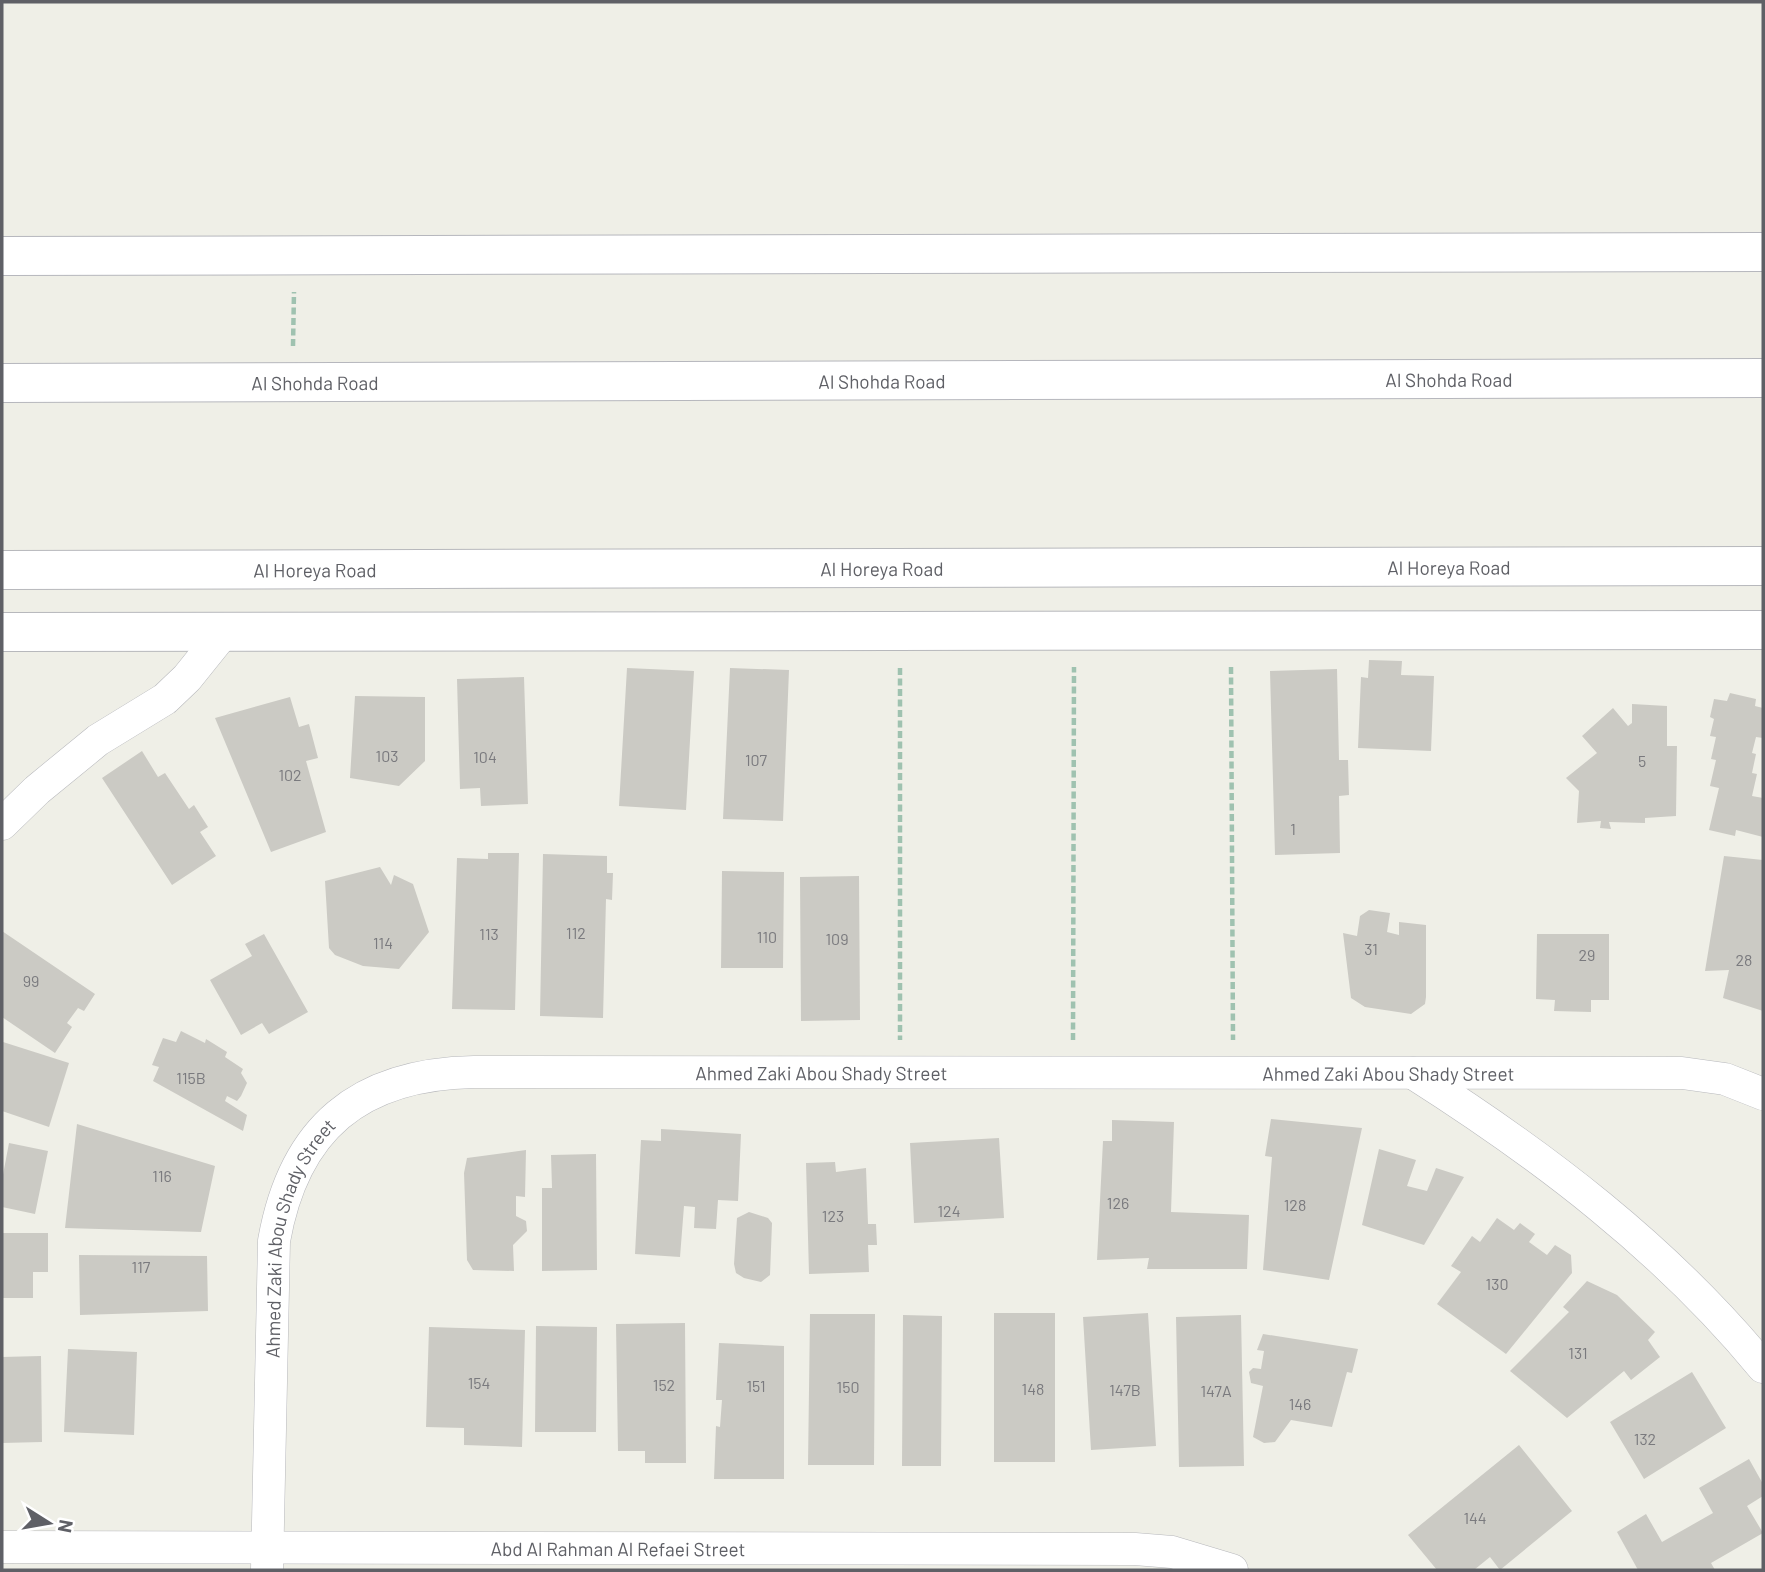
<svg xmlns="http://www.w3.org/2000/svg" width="1765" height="1572" font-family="Barlow,sans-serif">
  <rect width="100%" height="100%" fill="#efefe7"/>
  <path fill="#cbcac4" d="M1369,660L1402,661L1401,675L1434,676L1431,751L1358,748L1361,677L1368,678Z
    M627,668L694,671L686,810L619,806Z
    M730,668L789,670L783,821L723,819Z
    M1337,669L1339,760H1348L1349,795L1339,796L1340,853L1275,855L1270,671Z
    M524,677L528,804L481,806L480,788L460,789L457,679Z
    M1730,693L1756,699L1755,706L1763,708V738L1756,737L1752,753L1756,754L1752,773L1757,774L1752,796L1763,798V837L1736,830L1735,836L1709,830L1719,788L1710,786L1716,760L1711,759L1716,737L1710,736L1714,719L1710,717L1714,699L1727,701Z
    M355,696L425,697V761L399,786L350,778Z
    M290,697L299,727L309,724L318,758L306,761L326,832L271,852L215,718Z
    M1632,704L1667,706V746H1677L1676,816L1645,818V823L1609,822L1611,829L1600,828L1601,821L1577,823L1579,791L1566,778L1597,753L1582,736L1613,708L1628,726L1632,723Z
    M142,751L158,777L165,773L189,809L194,805L208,827L200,832L216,856L172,885L102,778Z
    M488,853H519L515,1010L452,1009L457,858L488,859Z
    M543,854L607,856V873H613L612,900L606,899L603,1018L540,1016Z
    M1724,856L1763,860V1011L1723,998L1729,970L1705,971Z
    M380,867L391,885L394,875L413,884L429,932L399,969L363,966L335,955L329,948L325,881Z
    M722,871L784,872L783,968H721Z
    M859,876L860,1020L801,1021L800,877Z
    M1369,910L1390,913L1387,932L1399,935V922L1426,925V997L1425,1004L1411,1014L1365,1007L1351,998L1343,933L1357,936L1360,916Z
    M2,931L95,994L84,1011L78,1008L67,1023L72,1027L55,1053L2,1017Z
    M264,934L308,1012L269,1034L262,1023L241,1035L210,980L252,956L245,944Z
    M1537,934H1609V1000H1591V1012L1554,1011L1555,1000L1536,999Z
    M181,1031L205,1043L206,1039L227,1052L225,1057L243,1069L241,1073L247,1083L241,1096L237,1101L227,1096L225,1101L247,1115L243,1131L153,1081L159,1067L152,1065L163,1038L176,1042Z
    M3,1042L69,1063L49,1127L2,1111Z
    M1271,1119L1362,1128L1329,1280L1263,1270L1272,1157L1265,1156Z
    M1112,1120L1174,1122L1171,1212L1249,1215L1247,1269H1147L1149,1258L1097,1260L1103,1141H1112Z
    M77,1124L215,1166L201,1232L65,1228Z
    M661,1129L741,1134L738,1201L718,1200L716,1229L694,1228L695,1207L684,1206L680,1257L635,1254L641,1140L661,1141Z
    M999,1138L1004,1218L914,1223L910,1143Z
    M9,1143L48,1151L35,1214L2,1207V1180Z
    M1379,1149L1416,1160L1407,1186L1427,1191L1436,1168L1464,1177L1424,1245L1362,1225Z
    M526,1150L525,1197L516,1196V1216L526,1221L527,1231L513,1245L514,1271L473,1270L467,1260L464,1173L467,1158Z
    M596,1154L597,1270L542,1271V1188H552L551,1155Z
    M835,1162L836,1172L866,1168L868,1224H876L877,1245H868L869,1272L809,1274L806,1163Z
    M749,1212L768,1218L772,1223L770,1275L761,1282L744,1278L736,1273L734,1264L737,1218Z
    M1497,1218L1514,1230L1520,1223L1535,1234L1529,1242L1547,1255L1555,1245L1571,1255L1572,1273L1506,1354L1437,1304L1461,1272L1451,1266L1472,1236L1480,1242Z
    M2,1233H48V1272H33V1298H2Z
    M79,1255L207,1256L208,1311L80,1315Z
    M1587,1281L1617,1295L1655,1332L1648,1340L1660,1357L1631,1380L1624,1371L1567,1418L1510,1371L1569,1312L1563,1307Z
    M994,1313H1055V1462H994Z
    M1148,1313L1156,1446L1091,1450L1083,1317Z
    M810,1314H875L874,1465H808Z
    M903,1315L942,1316L941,1466H902Z
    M1241,1315L1244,1466L1179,1467L1176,1317Z
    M685,1323L686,1463H645V1451H618L616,1324Z
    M536,1326L597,1327L596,1432H535Z
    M429,1327L525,1330L522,1447L464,1445V1428L426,1427Z
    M1263,1334L1358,1349L1352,1373L1347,1372L1332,1427L1291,1420L1275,1442L1264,1443L1253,1437L1263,1386L1251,1383L1249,1372L1253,1368L1261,1369L1264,1351L1257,1350Z
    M719,1343L784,1346V1479H714L716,1426L720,1427L722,1400H716Z
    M68,1349L137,1352L134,1435L64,1432Z
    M41,1356L42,1442L2,1443V1357Z
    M1692,1372L1726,1428L1644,1479L1610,1422Z
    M1519,1445L1572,1511L1500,1570L1490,1557L1474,1570H1437L1408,1535Z
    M1749,1459L1763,1484V1496L1747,1506L1763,1533L1711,1563L1715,1570H1638L1617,1532L1646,1514L1662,1542L1713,1513L1699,1488Z"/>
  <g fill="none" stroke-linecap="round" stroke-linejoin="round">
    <defs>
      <g id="minor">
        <path d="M2,824L37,790L98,740L165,699L187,678L224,632"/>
        <path d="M1413,1073C1542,1155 1665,1248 1763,1367"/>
        <path id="s1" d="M2,1547L1135,1549L1172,1552L1232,1570"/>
        <path id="s2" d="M267,1570L274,1241C294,1128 359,1074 474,1072L1682,1073L1725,1079L1763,1094"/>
      </g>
      <g id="tertiary">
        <path id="s3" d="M2,570L1763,566"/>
        <path d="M2,632L1763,630"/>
      </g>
      <g id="secondary">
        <path d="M2,256L1763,252"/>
        <path id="s4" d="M2,383L1763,378"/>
      </g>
    </defs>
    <use href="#minor" stroke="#b7b8bc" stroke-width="33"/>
    <use href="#tertiary" stroke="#b7b8bc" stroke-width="40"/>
    <use href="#secondary" stroke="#b6b7bd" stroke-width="40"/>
    <path stroke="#9fc2b0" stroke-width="4.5" stroke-dasharray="7 3.5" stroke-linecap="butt" d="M293,346L294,292
      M1231,667L1233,1040
      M900,668V1040
      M1073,1040L1074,667"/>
    <use href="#minor" stroke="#fff" stroke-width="32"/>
    <use href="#tertiary" stroke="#fff" stroke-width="38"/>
    <use href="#secondary" stroke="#fff" stroke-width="38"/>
  </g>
  <g text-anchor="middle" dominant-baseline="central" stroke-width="7" stroke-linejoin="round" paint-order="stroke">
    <g font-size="16" fill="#7a7a7e">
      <text x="387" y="755">103</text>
      <text x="485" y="756">104</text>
      <text x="756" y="759">107</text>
      <text x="1642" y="760">5</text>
      <text x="290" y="774">102</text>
      <text x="1293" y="828">1</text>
      <text x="576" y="932">112</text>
      <text x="489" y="933">113</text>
      <text x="767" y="936">110</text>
      <text x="837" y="938">109</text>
      <text x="383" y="942">114</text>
      <text x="1371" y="948">31</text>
      <text x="1587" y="954">29</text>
      <text x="1744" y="959">28</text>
      <text x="31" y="980">99</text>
      <text x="191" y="1077">115B</text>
      <text x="162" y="1175">116</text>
      <text x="1118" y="1202">126</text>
      <text x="1295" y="1204">128</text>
      <text x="949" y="1210">124</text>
      <text x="833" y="1215">123</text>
      <text x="141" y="1266">117</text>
      <text x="1497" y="1283">130</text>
      <text x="1578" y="1352">131</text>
      <text x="479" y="1382">154</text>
      <text x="664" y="1384">152</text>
      <text x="756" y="1385">151</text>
      <text x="848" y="1386">150</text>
      <text x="1033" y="1388">148</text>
      <text x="1125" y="1389">147B</text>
      <text x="1216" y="1390">147A</text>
      <text x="1300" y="1403">146</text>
      <text x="1645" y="1438">132</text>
      <text x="1475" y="1517">144</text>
    </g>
    <g font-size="19" fill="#5f6066" stroke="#fff">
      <text stroke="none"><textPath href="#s4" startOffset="1447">Al Shohda Road</textPath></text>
      <text stroke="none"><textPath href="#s4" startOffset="880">Al Shohda Road</textPath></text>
      <text stroke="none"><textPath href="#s4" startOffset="313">Al Shohda Road</textPath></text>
      <text stroke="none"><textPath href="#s3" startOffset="1447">Al Horeya Road</textPath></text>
      <text stroke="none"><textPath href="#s3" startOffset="880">Al Horeya Road</textPath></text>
      <text stroke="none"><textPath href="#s3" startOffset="313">Al Horeya Road</textPath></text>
      <text stroke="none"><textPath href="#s2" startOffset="966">Ahmed Zaki Abou Shady Street</textPath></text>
      <text stroke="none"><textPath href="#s2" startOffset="1533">Ahmed Zaki Abou Shady Street</textPath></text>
      <text stroke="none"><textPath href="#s2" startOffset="338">Ahmed Zaki Abou Shady Street</textPath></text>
      <text stroke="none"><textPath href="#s1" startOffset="616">Abd Al Rahman Al Refaei Street</textPath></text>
    </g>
  </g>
  <rect width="1765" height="1572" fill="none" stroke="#5f6066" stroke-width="7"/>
  <g transform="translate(49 1523) rotate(101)" stroke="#ffffff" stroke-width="5" paint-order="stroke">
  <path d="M0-5L12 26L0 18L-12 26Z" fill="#5f6066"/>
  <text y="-10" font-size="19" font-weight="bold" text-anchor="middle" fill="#5f6066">N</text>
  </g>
</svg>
